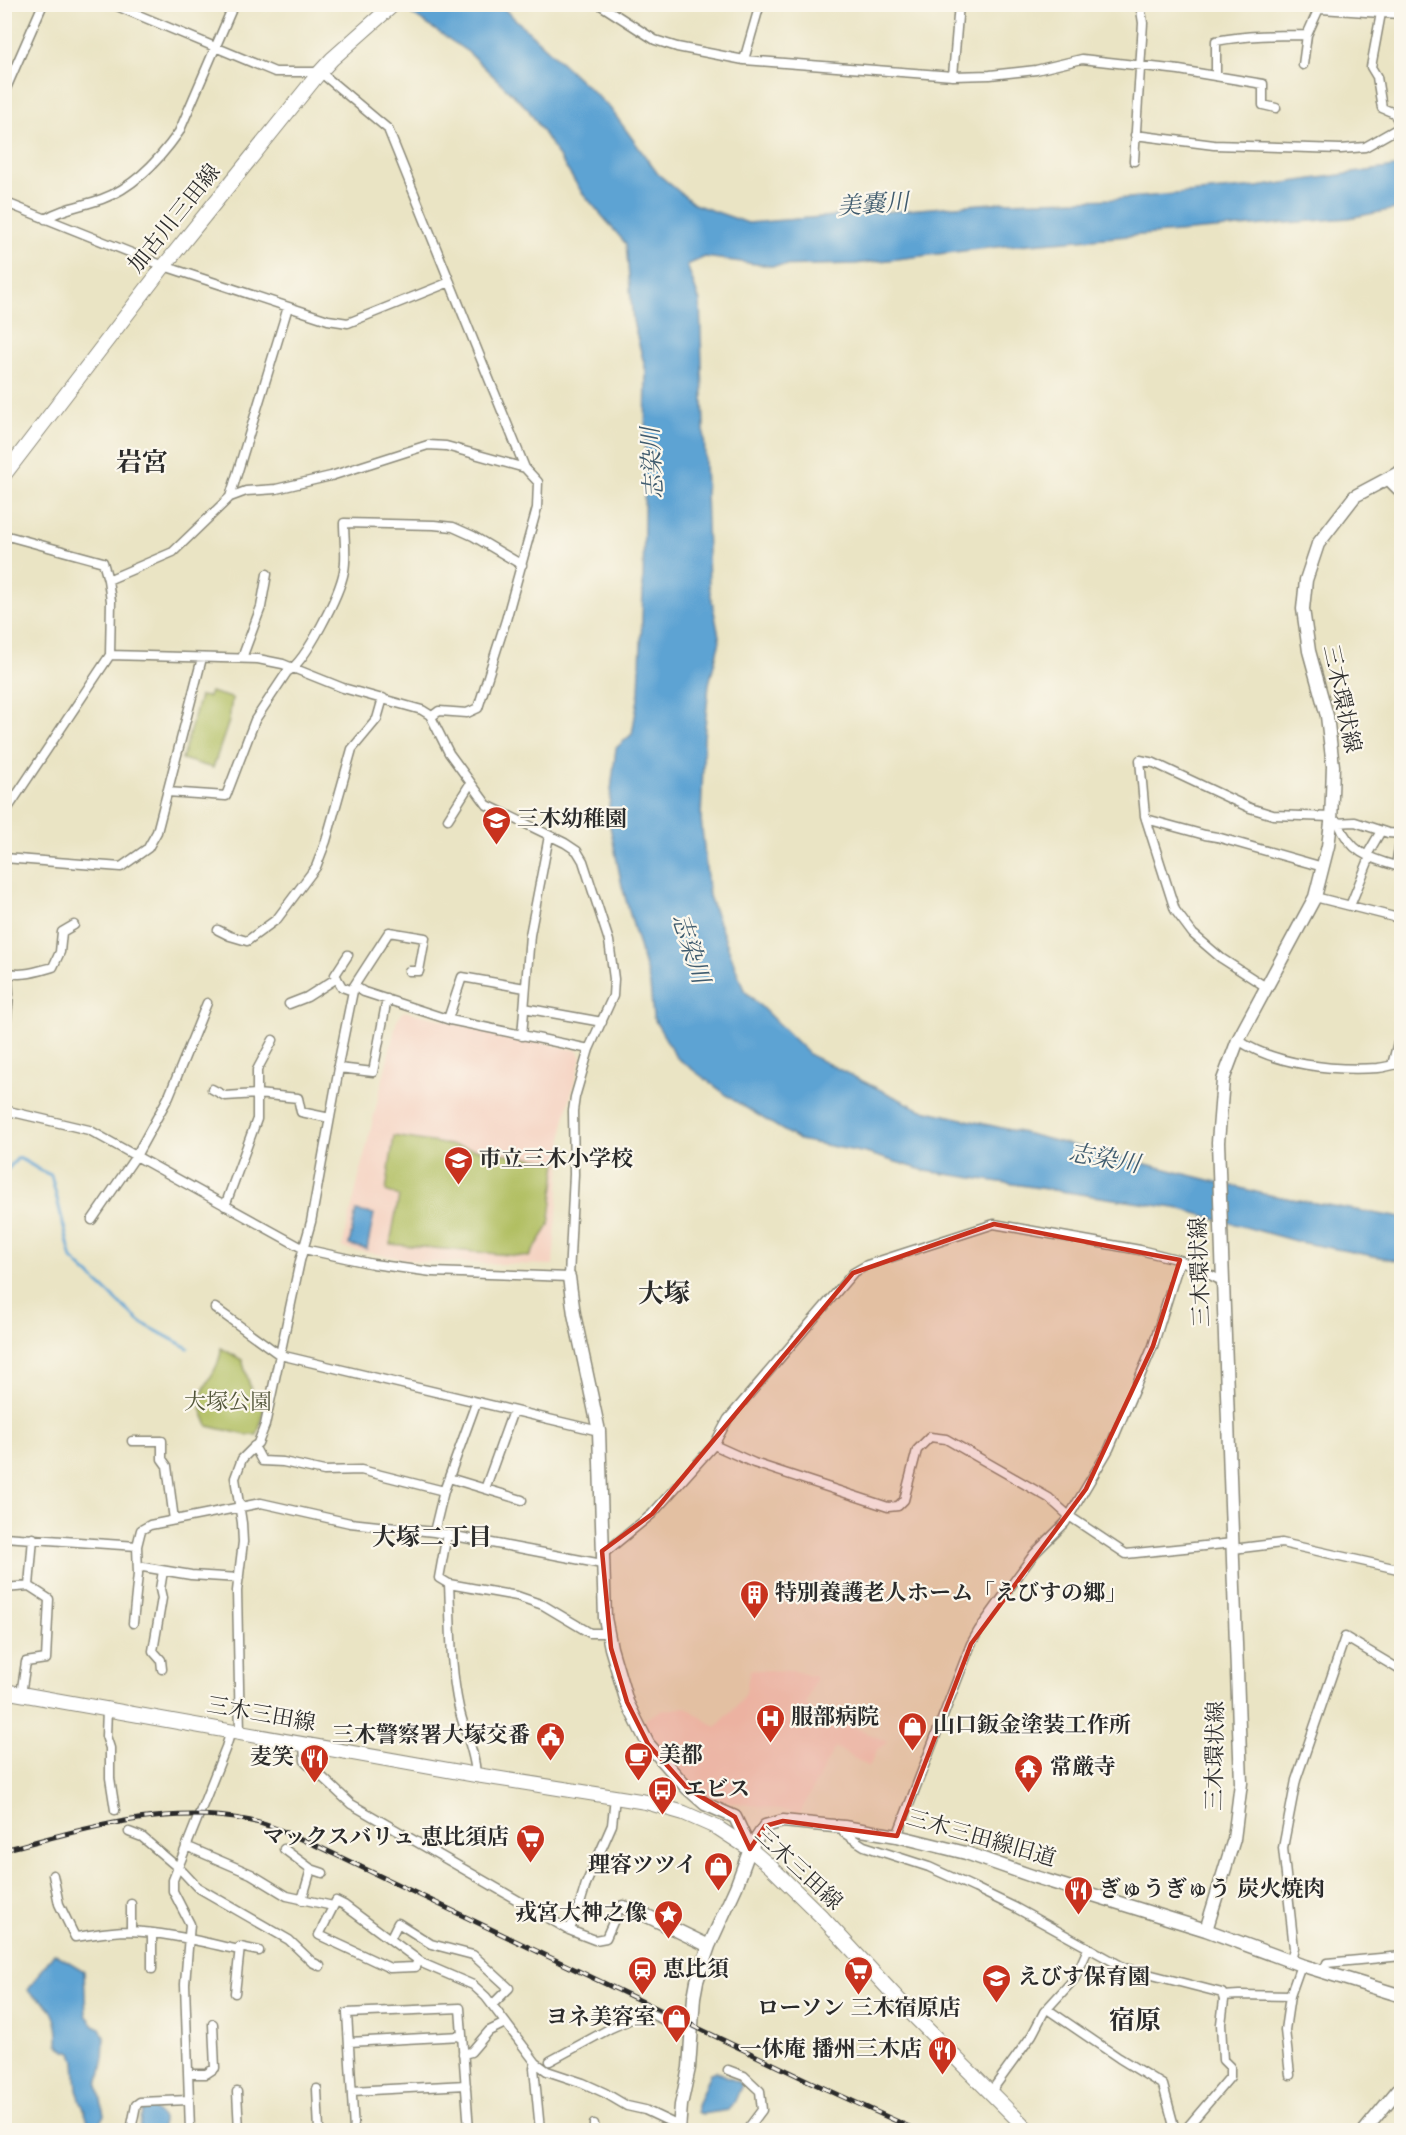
<svg xmlns="http://www.w3.org/2000/svg" width="1406" height="2135" font-family="'Old Standard TT','Noto Serif JP',serif">
  <rect width="100%" height="100%" fill="#fbf7ec"/>
  <filter id="ink" filterUnits="userSpaceOnUse"><feTurbulence type="fractalNoise" baseFrequency=".0167" numOctaves="2"/><feDisplacementMap in="SourceGraphic" scale="12" xChannelSelector="R" yChannelSelector="G"/><feConvolveMatrix kernelMatrix="1 2 1 2 8 2 1 2 1" color-interpolation-filters="sRGB"/></filter>
  <filter id="wash" filterUnits="userSpaceOnUse"><feTurbulence type="fractalNoise" baseFrequency=".008" numOctaves="4" result="noise"/><feDisplacementMap in="SourceGraphic" scale="24" xChannelSelector="R" yChannelSelector="G"/><feGaussianBlur stdDeviation="1.35" result="paint"/><feColorMatrix in="noise" values="0 0 0 0 0 0 0 0 0 0 0 0 0 0 0 0 0 1.4 0 .05"/><feComposite in="paint" operator="in"/></filter>
  <g filter="url(#wash)">
    <rect width="100%" height="100%" fill="#eae4c4"/>
    <path fill="#f5d3c2" d="M404,1011L577,1050L581,1058L564,1122L553,1265L422,1262L342,1248L397,1020Z
      M750,1670L793,1671L816,1677L806,1704L811,1710L844,1722L887,1742L877,1750L869,1767L835,1747L800,1813L707,1798L678,1773L660,1751L642,1723L647,1718L660,1711L686,1707L716,1727L740,1702L746,1691Z"/>
    <path fill="#b0be60" stroke="#6e7446" stroke-width="1.5" d="M210,692L232,698L229,721L213,768L182,759L200,696L208,697Z
      M394,1136L557,1162L549,1226L529,1257L390,1244L399,1196L386,1191Z
      M221,1348L242,1360L255,1402L264,1408L261,1423L257,1435H246L208,1426C206,1420 202,1413 201,1407C198,1386 221,1371 221,1348Z"/>
    <path fill="#5da3d3" stroke="#44677f" stroke-width="1.5" d="M403,5H500L610,108L658,174L694,204L748,223L1005,202L1117,199L1257,187L1401,166V208L1349,218L1005,246L855,264L770,266L705,257L687,265L700,302L709,586L720,641L709,684L704,738L701,819L709,896L744,990L810,1055L919,1109L1028,1134L1264,1194L1401,1218V1261L1299,1242L1181,1209L926,1171L866,1153L799,1140L733,1100L676,1057L653,1017L650,985L622,886L608,816L616,748L632,734L639,693L643,591L646,371L633,321L626,244L581,191L528,109L468,52L413,15Z
      M356,1211L374,1214L367,1249L349,1245Z
      M54,1953L84,1971L86,2015L94,2025L100,2028L104,2037L103,2063L98,2085L104,2115L99,2124H89L77,2090L75,2061L72,2053L64,2050L58,2044C59,2029 56,2011 43,2001C37,1996 31,1997 28,1990Z
      M716,2071L742,2084L735,2101L729,2110L702,2114L697,2112V2106L710,2073Z
      M145,2107H152L162,2117V2130H139L143,2108Z"/>
    <g fill="none" stroke-linecap="round" stroke-linejoin="round">
      <path stroke="#5da3d3" stroke-width="3" d="M4,1173L18,1158C31,1163 38,1171 51,1175L72,1259L140,1322L188,1348"/>
    </g>
  </g>
  <g filter="url(#ink)">
    <g fill="none" stroke-linecap="round" stroke-linejoin="round">
      <defs>
        <path id="street" d="M112,4L275,72H320L388,129L525,468L538,482L537,508L506,620L478,708L467,713L439,711L431,717
          M599,4L655,40L677,47L744,60L953,76L990,75L1036,70L1082,59L1179,70L1263,84V105L1276,108
          M1321,9L1381,13
          M744,60L760,4
          M1303,65L1307,35
          M953,76L959,4
          M1216,76V41C1247,35 1277,35 1307,35L1321,4
          M4,93L43,4
          M1401,126L1394,113L1382,108L1377,77L1371,67L1381,13L1402,14
          M1135,135L1214,145L1341,149L1365,147L1402,126
          M1134,161L1143,23L1140,4
          M4,202L164,266L328,320L348,323L450,282
          M45,219C62,208 83,206 102,199C135,187 160,159 179,132L234,4
          M1386,479L1398,491L1402,492
          M230,497L288,307
          M4,535L103,562L108,580L111,601L110,655L4,814
          M108,580L173,552L230,497L246,491L276,489L331,476L428,445L446,446L525,468
          M242,658L261,607L267,574
          M167,792L226,796L255,720L287,672C306,662 340,593 344,571C347,556 344,538 344,523L434,525L453,527L473,536L522,565
          M448,819L470,784
          M1146,819L1205,835L1217,837L1323,867
          M1338,822C1350,852 1368,858 1396,866L1401,835
          M1335,823L1355,822L1388,833L1402,834
          M1367,855L1381,831
          M4,858L121,867L148,848L157,832L202,658
          M1315,897L1402,919
          M1350,906L1370,857
          M218,930L230,936L247,941L277,919L316,867L326,841L352,749L377,719L383,698
          M348,955L335,975L342,987L353,991
          M4,971C19,978 38,971 53,967L60,952L62,932L74,925
          M354,986L364,992L450,1020L589,1049
          M1266,987L1221,958L1193,934L1175,910L1145,816L1140,760L1154,763L1250,808L1273,815L1331,817
          M387,999L373,1072L339,1068L338,1065L354,986L389,932L425,938L419,971H409
          M289,1004L307,997L337,978
          M524,1008L602,1022
          M448,1019L462,977L525,988
          M522,1036L530,935L549,836
          M1238,1040C1275,1065 1334,1071 1378,1068C1386,1067 1394,1065 1402,1063
          M4,1049L9,994L8,973
          M1392,1065L1402,1027
          M212,1089L225,1096L257,1094L298,1098L301,1112L330,1118
          M4,1110L89,1130L304,1249L373,1264L432,1272L569,1277L574,1174L573,1111L575,1097L589,1049L613,996L614,979L609,941L583,861L577,851L565,843L487,805L449,753L430,715L422,710L343,688L283,664L258,659L110,655
          M225,1206L257,1119V1070L273,1040
          M92,1220L136,1156L169,1096L207,1003
          M215,1308L280,1355L599,1431
          M132,1441H162V1459L167,1466L174,1520
          M714,1445L754,1463L888,1507L898,1506L904,1500L917,1450L930,1437L946,1439L1049,1498L1069,1516L1126,1554L1233,1543
          M254,1446L262,1461L283,1462L324,1471L361,1470L444,1491
          M449,1478L522,1500
          M485,1489L513,1411
          M434,1532L444,1491L476,1403
          M447,1534L439,1578L449,1584C451,1626 450,1667 459,1708C464,1731 475,1751 476,1775
          M4,1537L137,1546
          M1233,1549L1282,1543L1402,1570
          M602,1551L608,1550L652,1514L714,1445L728,1419L853,1273L867,1265L994,1224L1140,1250L1180,1260L1222,1281
          M138,1569L143,1567L191,1575L239,1578
          M449,1584L517,1596L543,1605L590,1633H608
          M4,1588L29,1586L33,1538
          M133,1623L138,1574L137,1546L141,1530L150,1525L261,1503L350,1523L434,1532L602,1564
          M162,1669L161,1660L153,1651L162,1598L160,1589L163,1571
          M21,1694L26,1662L46,1659L49,1599L29,1586
          M107,1709L106,1736L110,1748V1778L115,1810
          M240,1733L237,1591L243,1542L242,1523L235,1478L242,1459L258,1443L265,1425L300,1261L311,1222L339,1068
          M304,1744L305,1761L351,1804L569,1930L595,1940L606,1938L618,1911L623,1907
          M844,1827V1833L864,1846L929,1867L975,1888L1014,1907L1125,1968L1222,1993L1224,2000L1221,2024L1223,2060L1230,2067V2077L1185,2130
          M129,1832L142,1837L183,1872L197,1887L289,1940L312,1962L320,1966
          M897,1836L971,1644L979,1630L1034,1554L1065,1523L1109,1449L1153,1346L1180,1260
          M186,1846L251,1874L287,1896L333,1906
          M284,1849L311,1869L323,1873
          M53,1875L59,1904L75,1937C92,1935 110,1931 127,1931C165,1932 202,1942 239,1950
          M302,1900L311,1869
          M569,1930L576,1917L586,1884L612,1825L615,1797
          M131,1931V1904
          M390,1939L398,1923L431,1944L473,1955L509,1988L492,2005
          M418,1960L415,1967L390,1968L319,1935L336,1901L344,1905L418,1960L424,1964L473,1985L486,1997L536,2063L547,2071L583,2083L605,2093L627,2106L645,2110L679,2126
          M1291,1961L1294,1948L1283,1848L1296,1780L1345,1637L1402,1671
          M152,1969V1933
          M1324,1971L1327,1963L1402,1956
          M235,1993L240,1947L259,1951
          M1223,1996L1239,1995L1290,1996
          M1047,2009L1119,2058L1163,2085L1175,2130
          M349,2042L461,2036
          M463,2054L471,2052L489,2031L505,2023
          M550,2061L611,2028L647,2012L691,2033
          M536,2063L534,2068L540,2130
          M728,2070L744,2076L760,2091L762,2110L747,2130
          M188,2074H206L215,2068L213,2024
          M1290,2075L1285,2030L1290,1996L1301,1965
          M317,2089L319,2130
          M352,2091L466,2085
          M237,2092L239,2130
          M990,2093L1032,2035L1044,2012L1075,1978L1088,1949
          M594,2124V2130
          M131,2130L136,2105L140,2102L189,2100
          M190,2130L185,1984L190,1924L173,1891V1880L226,1747L231,1731
          M354,2130L347,2013L460,2008L469,2130
          M1286,2130H1295"/>
        <path id="secondary" d="M569,1277L574,1314L599,1431L605,1618L611,1648L627,1702L648,1744L688,1789L705,1804L735,1817L750,1849
          M623,1907L639,1912L709,1946
          M1206,1930L1234,1839L1241,1783L1218,1142L1223,1080L1238,1040L1315,897L1328,846L1331,823L1333,766L1327,716L1309,651L1303,609L1306,580L1318,544L1355,496L1402,471
          M679,2130L681,2105L689,2068L694,1997L697,1981L709,1946L736,1887L750,1849L765,1826L783,1821L844,1827L897,1836L966,1853L1032,1876L1206,1930L1301,1965L1402,1996
          M1365,2130L1402,2085"/>
        <path id="primary" d="M4,475L164,266L320,72L332,59L394,4
          M4,1691L476,1775L646,1802L684,1813L718,1828L750,1849L771,1867L821,1916L912,2014L1028,2130"/>
      </defs>
      <use href="#street" stroke="#8a8878" stroke-width="11"/>
      <use href="#secondary" stroke="#8a8878" stroke-width="15"/>
      <use href="#primary" stroke="#8a8878" stroke-width="16"/>
      <use href="#street" stroke="#fff" stroke-width="8"/>
      <use href="#secondary" stroke="#fff" stroke-width="12"/>
      <use href="#primary" stroke="#fff" stroke-width="14"/>
      <defs>
        <path id="rail" d="M4,1850C85,1829 167,1803 251,1821C273,1825 295,1837 315,1845L815,2084L916,2130"/>
      </defs>
      <use href="#rail" stroke="#2b2b2b" stroke-width="5"/>
      <use href="#rail" stroke="#fbf7ec" stroke-width="3" stroke-dasharray="9" stroke-linecap="butt"/>
    </g>
  </g>
  <path fill="#c8321e" fill-opacity="0.2" stroke="#c8321e" stroke-width="4.5" stroke-linejoin="round" d="M994,1224L1180,1260L1153,1346L1086,1489L971,1644L897,1836L783,1821L765,1826L750,1849L735,1817L688,1789L648,1744L627,1702L611,1648L602,1551L652,1514L853,1273Z"/>
  <defs>
    <symbol id="school-pin" viewBox="-11 -11 22 30"><path d="M0 17L-7.5 6A9.5 9.5 0 1 1 7.5 6Z" fill="#c8321e" stroke="#fbf7ec"/><path d="M0-5L7-2L0 1L-7-2ZM-4 1L0 2.5L4 1V4Q0 6-4 4Z" fill="#fff"/></symbol>
    <symbol id="building-pin" viewBox="-11 -11 22 30"><path d="M0 17L-7.5 6A9.5 9.5 0 1 1 7.5 6Z" fill="#c8321e" stroke="#fbf7ec"/><path d="M-4-6H4V6H1V3H-1V6H-4ZM-2.5-4.3h1.7v1.8h-1.7ZM.8-4.3h1.7v1.8H.8ZM-2.5-1h1.7V.8h-1.7ZM.8-1h1.7V.8H.8Z" fill="#fff"/></symbol>
    <symbol id="hospital-pin" viewBox="-11 -11 22 30"><path d="M0 17L-7.5 6A9.5 9.5 0 1 1 7.5 6Z" fill="#c8321e" stroke="#fbf7ec"/><path d="M-5-5h3v3.5h4V-5h3V5h-3V1.5h-4V5h-3Z" fill="#fff"/></symbol>
    <symbol id="shop-pin" viewBox="-11 -11 22 30"><path d="M0 17L-7.5 6A9.5 9.5 0 1 1 7.5 6Z" fill="#c8321e" stroke="#fbf7ec"/><path d="M-5-2.5h2.3a2.7 3.5 0 0 1 5.4 0H5L5.5 6h-11ZM-1.5-2.5h3a1.5 2.3 0 0 0-3 0Z" fill="#fff"/></symbol>
    <symbol id="civic-pin" viewBox="-11 -11 22 30"><path d="M0 17L-7.5 6A9.5 9.5 0 1 1 7.5 6Z" fill="#c8321e" stroke="#fbf7ec"/><path d="M-.6-6.5H3V-4.5H.6V-3L4-1V1h2V6H-6V1h2V-1L-.6-3ZM-1.2 2.5V6h2.4V2.5Z" fill="#fff"/></symbol>
    <symbol id="cafe-pin" viewBox="-11 -11 22 30"><path d="M0 17L-7.5 6A9.5 9.5 0 1 1 7.5 6Z" fill="#c8321e" stroke="#fbf7ec"/><path d="M-5.5-4.5H6V0H3Q3 3.5 0 3.5H-2.5Q-5.5 3.5-5.5 0ZM3-3.2v2h1.7v-2ZM-6 4.5H4V6H-6Z" fill="#fff"/></symbol>
    <symbol id="restaurant-pin" viewBox="-11 -11 22 30"><path d="M0 17L-7.5 6A9.5 9.5 0 1 1 7.5 6Z" fill="#c8321e" stroke="#fbf7ec"/><path d="M-5-6h1v4h1v-4h1v4h1v-4h1v5L-1.5 .5V6h-2V.5L-5-1ZM5-6V6H3V1.5H1.5Q1.5-4 5-6Z" fill="#fff"/></symbol>
    <symbol id="temple-pin" viewBox="-11 -11 22 30"><path d="M0 17L-7.5 6A9.5 9.5 0 1 1 7.5 6Z" fill="#c8321e" stroke="#fbf7ec"/><path d="M0-6L5-2H3V0L6.5 2.5H4V6H1.5V3h-3V6H-4V2.5H-6.5L-3 0V-2H-5Z" fill="#fff"/></symbol>
    <symbol id="bus-pin" viewBox="-11 -11 22 30"><path d="M0 17L-7.5 6A9.5 9.5 0 1 1 7.5 6Z" fill="#c8321e" stroke="#fbf7ec"/><path d="M-5-6H5V4H4V6H2V4H-2V6H-4V4H-5ZM-3.5-4V0h7V-4ZM-3.5 1.2v1.5H-2V1.2ZM2 1.2v1.5H3.5V1.2Z" fill="#fff"/></symbol>
    <symbol id="supermarket-pin" viewBox="-11 -11 22 30"><path d="M0 17L-7.5 6A9.5 9.5 0 1 1 7.5 6Z" fill="#c8321e" stroke="#fbf7ec"/><path d="M-6-5.5h2.5l.6 2H6L4.5 2H-2.5L-4.4-4H-6ZM-1.5 3.2a1.3 1.3 0 1 0 .1 0ZM3 3.2a1.3 1.3 0 1 0 .1 0Z" fill="#fff"/></symbol>
    <symbol id="sight-pin" viewBox="-11 -11 22 30"><path d="M0 17L-7.5 6A9.5 9.5 0 1 1 7.5 6Z" fill="#c8321e" stroke="#fbf7ec"/><path d="M0-6L1.8-2.2L6-1.7L2.9 1.2L3.7 5.4L0 3.3L-3.7 5.4L-2.9 1.2L-6-1.7L-1.8-2.2Z" fill="#fff"/></symbol>
    <symbol id="station-pin" viewBox="-11 -11 22 30"><path d="M0 17L-7.5 6A9.5 9.5 0 1 1 7.5 6Z" fill="#c8321e" stroke="#fbf7ec"/><path d="M-3-6H3Q5-6 5-4V2Q5 4 3 4L4.5 6H3L1.5 4h-3L-3 6H-4.5L-3 4Q-5 4-5 2V-4Q-5-6-3-6ZM-3.5-4v3h7v-3ZM-3.5 1v1.5H-2V1ZM2 1v1.5H3.5V1Z" fill="#fff"/></symbol>
  </defs>
  <g fill-rule="evenodd">
    <use href="#school-pin" x="480" y="804" width="33" height="45"/>
    <use href="#school-pin" x="442" y="1144" width="33" height="45"/>
    <use href="#building-pin" x="738" y="1578" width="33" height="45"/>
    <use href="#hospital-pin" x="754" y="1702" width="33" height="45"/>
    <use href="#shop-pin" x="896" y="1710" width="33" height="45"/>
    <use href="#civic-pin" x="534" y="1720" width="33" height="45"/>
    <use href="#cafe-pin" x="622" y="1740" width="33" height="45"/>
    <use href="#restaurant-pin" x="298" y="1742" width="33" height="45"/>
    <use href="#temple-pin" x="1012" y="1752" width="33" height="45"/>
    <use href="#bus-pin" x="646" y="1774" width="33" height="45"/>
    <use href="#supermarket-pin" x="514" y="1822" width="33" height="45"/>
    <use href="#shop-pin" x="702" y="1850" width="33" height="45"/>
    <use href="#restaurant-pin" x="1062" y="1874" width="33" height="45"/>
    <use href="#sight-pin" x="652" y="1898" width="33" height="45"/>
    <use href="#station-pin" x="626" y="1954" width="33" height="45"/>
    <use href="#supermarket-pin" x="842" y="1954" width="33" height="45"/>
    <use href="#school-pin" x="980" y="1962" width="33" height="45"/>
    <use href="#shop-pin" x="660" y="2002" width="33" height="45"/>
    <use href="#restaurant-pin" x="926" y="2034" width="33" height="45"/>
  </g>
  <g text-anchor="middle" dominant-baseline="central" stroke-width="4.5" stroke-linejoin="round" paint-order="stroke">
    <g font-size="22" fill="#2b2b2b" stroke="#fbf7ec">
      <text transform="translate(175 219) rotate(-51)">加古川三田線</text>
      <text transform="translate(1341 699) rotate(78)">三木環状線</text>
      <text transform="translate(1201 1272) rotate(-92)">三木環状線</text>
      <text transform="translate(261 1715) rotate(10)">三木三田線</text>
      <text transform="translate(1216 1756) rotate(-89)">三木環状線</text>
      <text transform="translate(981 1839) rotate(16)">三木三田線旧道</text>
      <text transform="translate(798 1869) rotate(43)">三木三田線</text>
    </g>
    <g font-size="22" font-weight="bold" fill="#2b2b2b" stroke="#fbf7ec" text-anchor="start">
      <text x="517" y="820">三木幼稚園</text>
      <text x="479" y="1160">市立三木小学校</text>
      <text x="775" y="1594">特別養護老人ホーム「えびすの郷」</text>
      <text x="791" y="1718">服部病院</text>
      <text x="933" y="1726">山口鈑金塗装工作所</text>
      <text x="530" y="1736" text-anchor="end">三木警察署大塚交番</text>
      <text x="659" y="1756">美都</text>
      <text x="294" y="1758" text-anchor="end">麦笑</text>
      <text x="1050" y="1768">常厳寺</text>
      <text x="684" y="1790">エビス</text>
      <text x="509" y="1838" text-anchor="end">マックスバリュ 恵比須店</text>
      <text x="697" y="1866" text-anchor="end">理容ツツイ</text>
      <text x="1099" y="1890">ぎゅうぎゅう 炭火焼肉</text>
      <text x="647" y="1914" text-anchor="end">戎宮大神之像</text>
      <text x="663" y="1970">恵比須</text>
      <text x="1018" y="1978">えびす保育園</text>
      <text x="859" y="2009" text-anchor="middle">ローソン 三木宿原店</text>
      <text x="656" y="2018" text-anchor="end">ヨネ美容室</text>
      <text x="922" y="2050" text-anchor="end">一休庵 播州三木店</text>
    </g>
    <g font-size="22" fill="#53573b" stroke="#fbf7ec">
      <text x="228" y="1403">大塚公園</text>
    </g>
    <g font-size="24" font-style="italic" fill="#3f5b6e" stroke="#fbf7ec">
      <text transform="translate(873 206) rotate(-4)">美嚢川</text>
      <text transform="translate(654 463) rotate(-93)">志染川</text>
      <text transform="translate(689 949) rotate(72)">志染川</text>
      <text transform="translate(1104 1160) rotate(10)">志染川</text>
    </g>
    <g font-size="24" font-weight="bold" fill="#2b2b2b" stroke="#fbf7ec">
      <text x="432" y="1539">大塚二丁目</text>
    </g>
    <g font-size="26" font-weight="bold" fill="#2b2b2b" stroke="#fbf7ec">
      <text x="142" y="464">岩宮</text>
      <text x="664" y="1295">大塚</text>
      <text x="1135" y="2022">宿原</text>
    </g>
  </g>
  <rect width="1406" height="2135" fill="none" stroke="#fbf7ec" stroke-width="24"/>
</svg>
